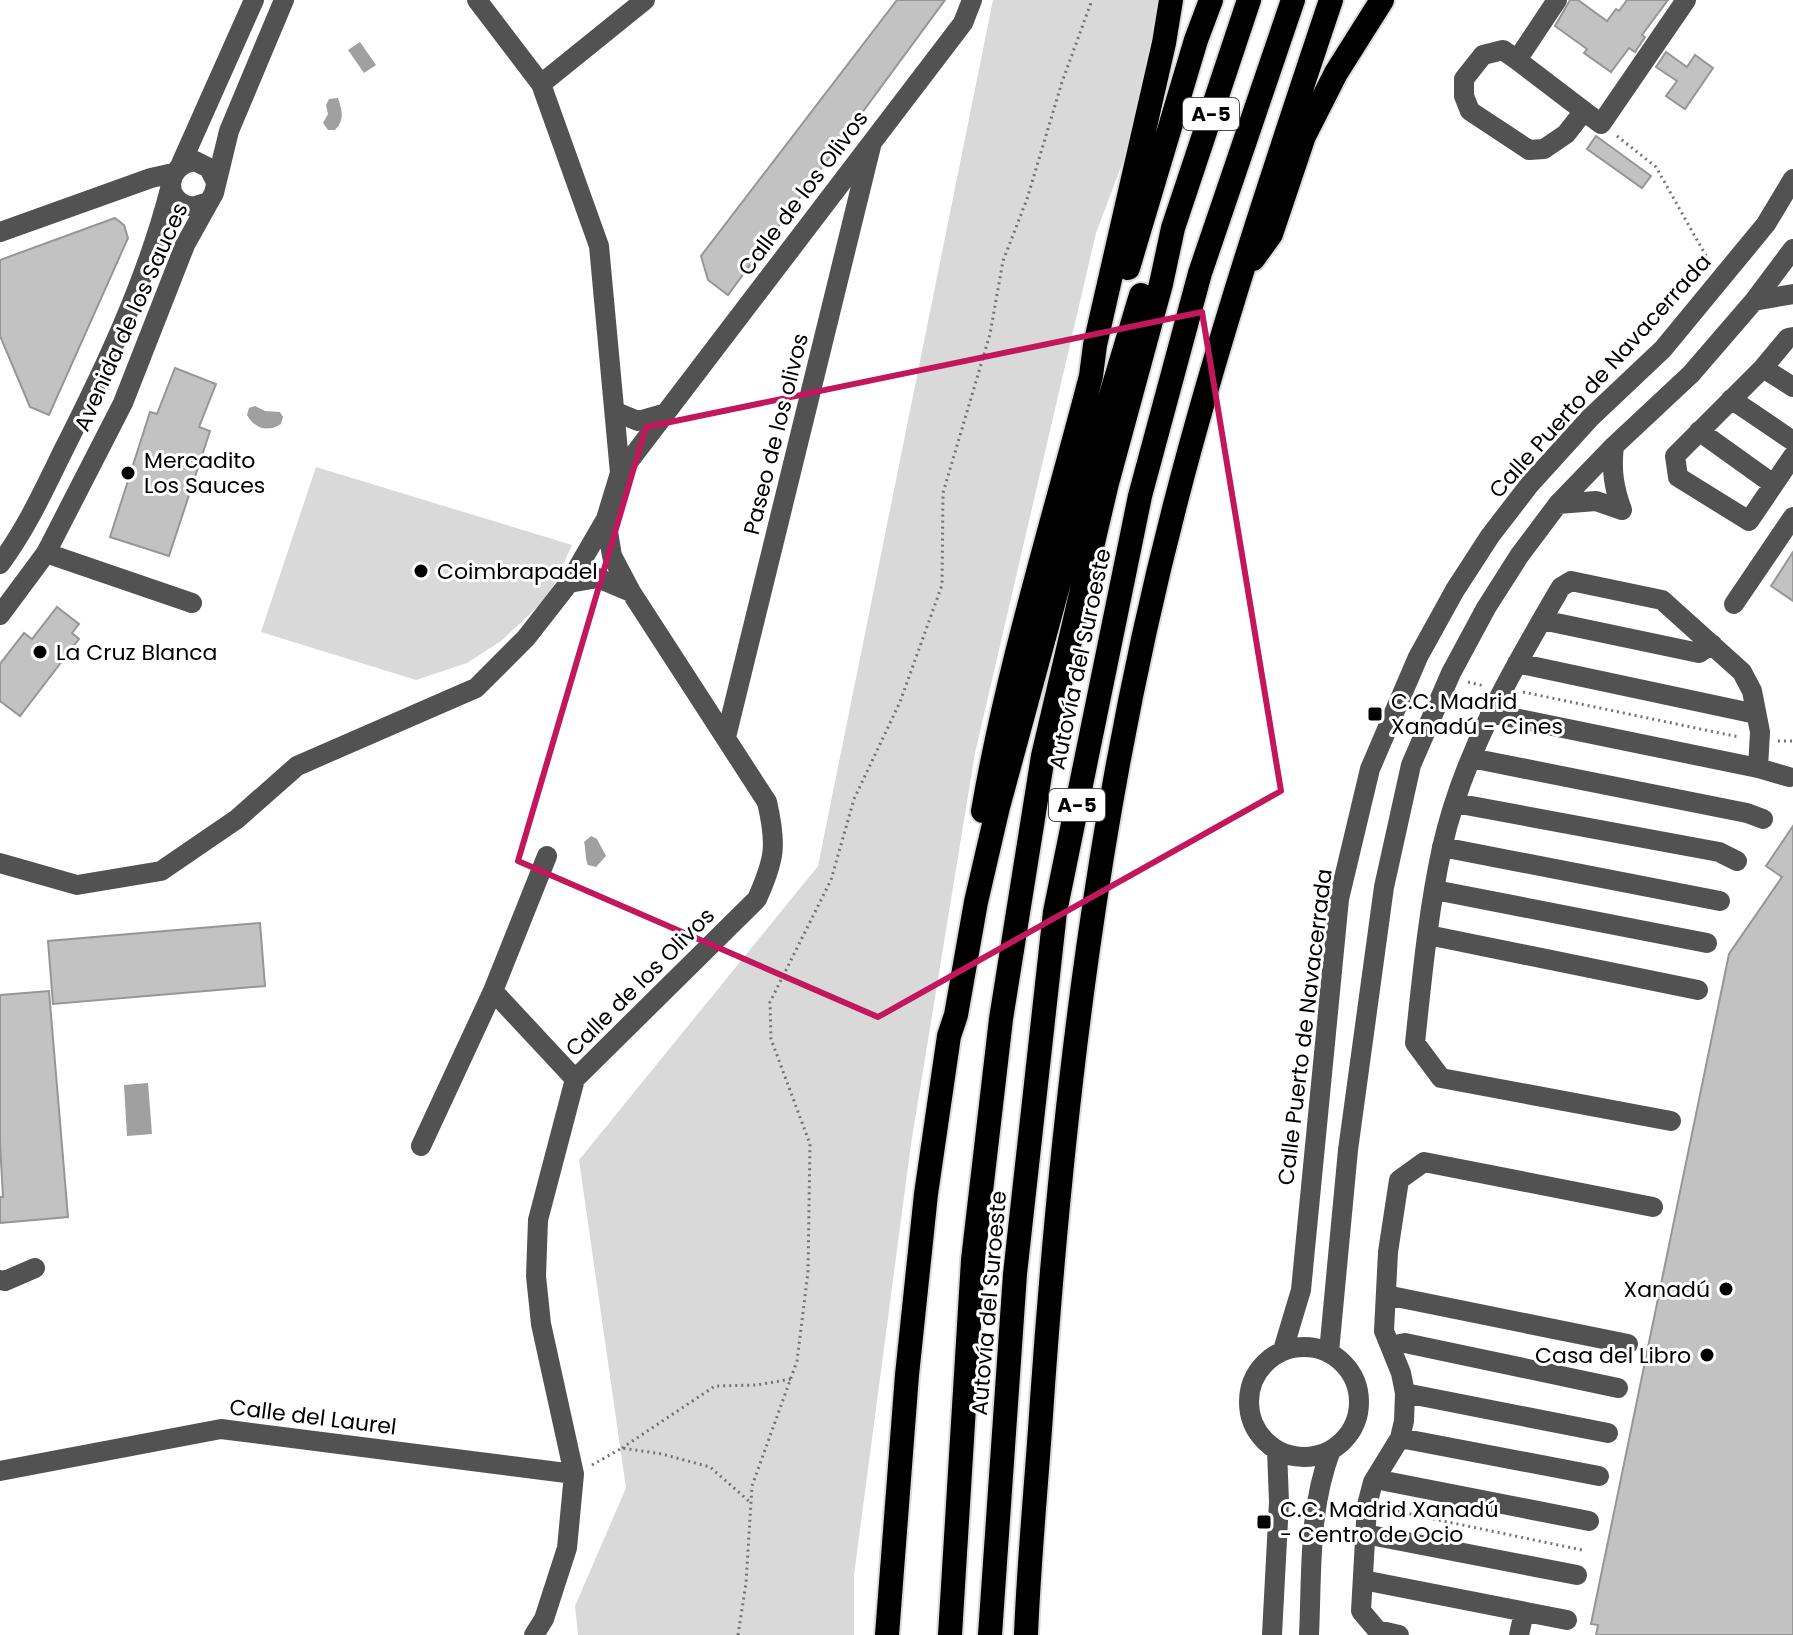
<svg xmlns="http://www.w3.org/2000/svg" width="1793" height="1635" font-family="Poppins,sans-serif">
  <rect width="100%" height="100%" fill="#fff"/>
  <path fill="#d9d9d9" d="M993,0H1184L1096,233L975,753L911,1144L854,1575V1635H578L575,1606L626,1488L579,1160L818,866Z
    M316,467L572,545L548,597L501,641L467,663L416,680L261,632Z"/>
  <path fill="#a0a0a0" d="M360,42L376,65L364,73L348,50Z
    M338,98C342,110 345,120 335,130H328L323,123L328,114L326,105L329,99Z
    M255,406L265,411L280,412L283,417L281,424C268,433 254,428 247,415L249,408Z
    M591,836L597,839L606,856L596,867L588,865C585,859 586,849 584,842Z
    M148,1083L152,1134L127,1136L124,1085Z"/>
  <path fill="#c2c2c2" stroke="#969696" stroke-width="2" d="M897,0H945L728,295L708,280L701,256Z
    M1570,0H1578L1607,21L1616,9L1619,11L1627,0H1668L1642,35L1645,37L1635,52L1629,48L1611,72L1584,53L1587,49L1555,26Z
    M1666,52L1687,67L1695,55L1713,68L1685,109L1666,96L1677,81L1656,67Z
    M1596,136L1651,176L1642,188L1587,149Z
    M115,218L124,225L128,238L49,415L30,407L0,336V260Z
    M175,368L216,384L199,427L210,431L169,556L110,537L150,412L157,414Z
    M1793,552V601L1771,586Z
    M57,607L79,624L72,633L79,639L20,716L0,701V664L24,633L32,639Z
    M1793,826V1635H1596L1598,1625L1591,1624L1729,954L1782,877L1766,866Z
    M260,923L265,986L53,1004L48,941Z
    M49,991L68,1217L0,1223V1197H3L0,1143V995Z"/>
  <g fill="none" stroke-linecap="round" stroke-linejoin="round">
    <defs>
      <path id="highway" d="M1253,259L1271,234L1304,136L1336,73L1382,0
        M1128,268L1196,40L1211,0
        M983,811C1008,666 1054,519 1091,376L1095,345L1164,43L1171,0
        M887,1635L907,1375L926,1194L949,1036L956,1015L976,902L998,807L1099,435L1141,295
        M950,1635L973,1260L1001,1019L1043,756L1107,483L1161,284L1173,228L1249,0
        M990,1635L1015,1274L1055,912L1140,496L1200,273L1293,0
        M1026,1635C1029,1557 1037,1479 1042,1400C1063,1099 1099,798 1175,505C1219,334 1275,167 1331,0"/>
    </defs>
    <use href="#highway" stroke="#dbdbdb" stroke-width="28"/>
    <path stroke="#747474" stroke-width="3" stroke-dasharray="2 4" stroke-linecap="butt" d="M1617,136L1656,167L1710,263
      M1468,682L1484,686
      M1523,692L1739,737
      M1778,741H1793
      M622,1448L715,1386L757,1385L791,1379
      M592,1465L622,1448L662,1454L710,1467L751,1503
      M1386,1509L1582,1550
      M738,1635L746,1583L752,1486L797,1361L808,1272L810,1144L771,1039L770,1002L831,880L854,799L900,702L942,585L943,493L990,334L1003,261L1027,199L1062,82L1092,0"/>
    <path stroke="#525252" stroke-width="20" d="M477,0L541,84L599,246L620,473L606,519L612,556L631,592L767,802C777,845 775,859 757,899L575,1079L538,1220L536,1276L541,1324L574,1474L567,1548L544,1619L534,1635
      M1557,0L1517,60L1601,124L1686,0
      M1517,60L1503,50L1483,55L1464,79V96L1470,111L1529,150L1544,149L1566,134L1584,111
      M541,84L645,0
      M180,166L254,0
      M208,202L193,207C162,202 165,165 195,161L209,168L216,182
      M0,232L151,178L173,173
      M1754,301L1793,294
      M1793,337L1788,338L1763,368L1675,456L1678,477L1749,521L1793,456
      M1763,368L1793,387
      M1731,399L1793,441
      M616,412L638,421L666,413
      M1699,431L1773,484
      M1614,446C1611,470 1614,488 1622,510
      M620,473L963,23L972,0
      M1558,504L1596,501L1622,510
      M46,553L192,603
      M0,564C26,529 44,490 63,451C105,368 147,279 170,189
      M569,583L606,519
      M1734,604L1793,517
      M0,615L46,553L123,403L185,245L214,193L229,131L284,0
      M1542,620L1699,653L1712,644
      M1517,663L1756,714
      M1490,713L1758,768L1789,777
      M726,737L872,142
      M1471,758L1747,813L1763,819
      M1455,803L1719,852L1737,861
      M1442,847L1720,901
      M0,863L77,885L161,871L237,819L297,766L476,688L526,638L569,583L598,578L631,592
      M1435,890L1707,943
      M1428,935L1698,990
      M493,991L575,1079
      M1671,1121L1441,1078L1415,1043C1422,978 1428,912 1442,848C1463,753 1513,669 1561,587L1571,581L1662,600L1742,672L1752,691L1760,732L1758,768
      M421,1146L493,991L547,856
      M0,1280L5,1281L35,1268
      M1386,1295L1628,1344
      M1390,1346L1405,1343L1618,1388
      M1249 1402a55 55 0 1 1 110 0a55 55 0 1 1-110 0Z
      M1283,1350L1301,1290L1339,899L1370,769L1418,657L1455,590L1490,536L1530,484L1590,418L1663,349L1766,224L1793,179
      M1329,1352L1348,1150L1384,887L1411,765L1451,673L1486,608L1519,556L1558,504L1614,446L1691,374L1754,301L1793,249
      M1405,1393L1608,1433
      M1400,1438L1599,1476
      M0,1471L221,1429L574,1474
      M1377,1476L1385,1481L1589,1521
      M1365,1534L1577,1575
      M1363,1580L1567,1620
      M1272,1635L1279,1502L1277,1450
      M1309,1635C1312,1572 1308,1510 1331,1450
      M1399,1635L1377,1630L1361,1611L1367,1505L1373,1482L1400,1438L1404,1421L1405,1393L1401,1373L1384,1331L1388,1252L1399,1180L1424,1162L1653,1207
      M1519,1635L1524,1612"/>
    <use href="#highway" stroke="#000" stroke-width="24"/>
  </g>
  <path fill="none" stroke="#c2185b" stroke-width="6" stroke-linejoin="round" d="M1202,312L1281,791L878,1017L518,861L646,427Z"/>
  <g fill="#000" stroke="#fff" stroke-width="3">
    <circle cx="128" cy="473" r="8"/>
    <circle cx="421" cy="571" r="8"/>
    <circle cx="40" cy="652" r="8"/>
    <rect x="1367" y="706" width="16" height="16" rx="4"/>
    <circle cx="1726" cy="1289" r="8"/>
    <circle cx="1707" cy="1355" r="8"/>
    <rect x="1256" y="1514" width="16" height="16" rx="4"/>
  </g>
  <g text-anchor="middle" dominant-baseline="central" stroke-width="6" stroke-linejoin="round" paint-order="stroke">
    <g fill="#fff" stroke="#4c4c4c" stroke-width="2">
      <rect x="1183" y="98" width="56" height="32" rx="6"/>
      <rect x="1049" y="789" width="56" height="32" rx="6"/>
    </g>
    <g font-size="20" font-weight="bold" fill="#000">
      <text x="1211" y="114">A-5</text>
      <text x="1077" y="805">A-5</text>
    </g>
    <g font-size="22" fill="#000" stroke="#fff">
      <text transform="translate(803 193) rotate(-53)">Calle de los Olivos</text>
      <text transform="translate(131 317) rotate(-66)">Avenida de los Sauces</text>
      <text transform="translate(1600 376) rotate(-48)">Calle Puerto de Navacerrada</text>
      <text transform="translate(776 434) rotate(-76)">Paseo de los olivos</text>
      <text transform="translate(1080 659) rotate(-78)">Autovía del Suroeste</text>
      <text transform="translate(640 982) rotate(-45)">Calle de los Olivos</text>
      <text transform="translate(1305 1027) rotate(-83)">Calle Puerto de Navacerrada</text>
      <text transform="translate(989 1303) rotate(-85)">Autovía del Suroeste</text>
      <text transform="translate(313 1417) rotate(7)">Calle del Laurel</text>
    </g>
    <g font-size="22" fill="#000" stroke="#fff" text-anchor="start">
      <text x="144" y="460">Mercadito<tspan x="144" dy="25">Los Sauces</tspan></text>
      <text x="437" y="571">Coimbrapadel</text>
      <text x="56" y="652">La Cruz Blanca</text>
      <text x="1391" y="701">C.C. Madrid<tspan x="1391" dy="25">Xanadú - Cines</tspan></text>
      <text x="1710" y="1289" text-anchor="end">Xanadú</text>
      <text x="1691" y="1355" text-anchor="end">Casa del Libro</text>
      <text x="1280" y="1509">C.C. Madrid Xanadú<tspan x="1280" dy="25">- Centro de Ocio</tspan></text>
    </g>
  </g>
</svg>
